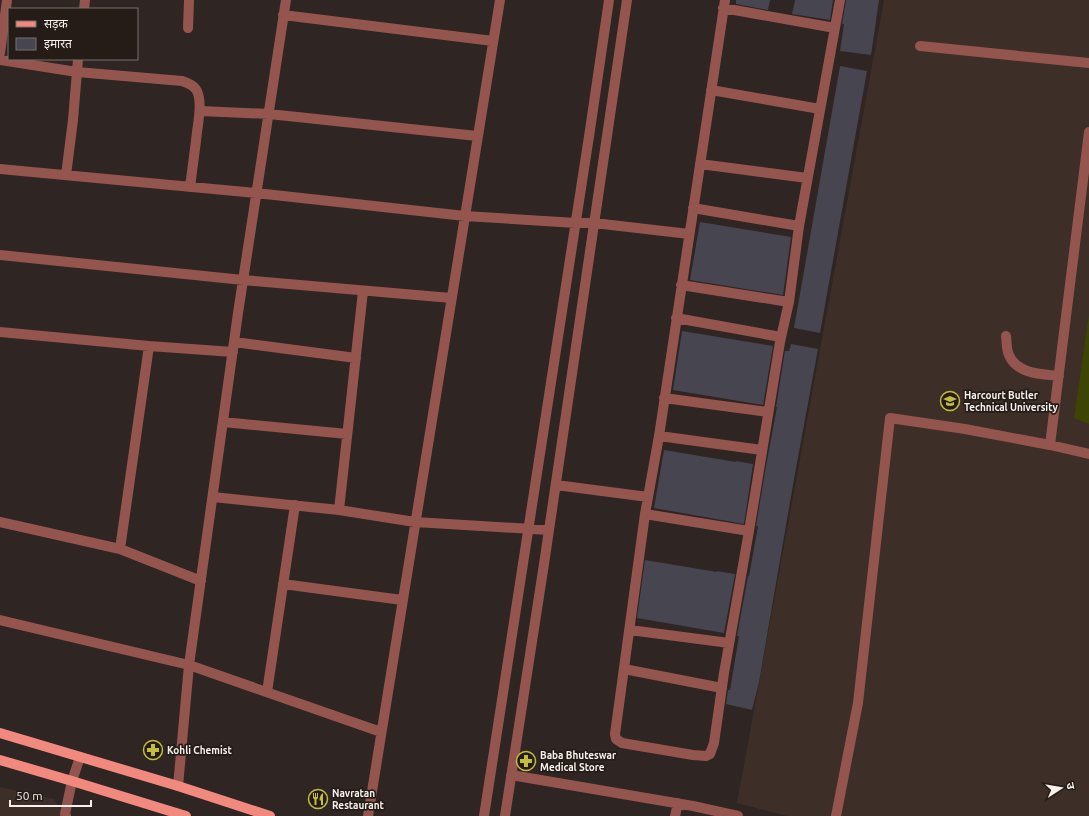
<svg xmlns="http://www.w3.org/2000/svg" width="1089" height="816" font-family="Ubuntu,'Noto Sans Devanagari',sans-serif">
  <rect width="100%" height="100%" fill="#2f2522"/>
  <path fill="#3d2e28" d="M884,0H1089V816H787L737,803Z
    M0,787L54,799L66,816H0Z"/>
  <path fill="#3c4504" d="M1089,314V424L1074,418Z"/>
  <path fill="#47454f" d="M736,0H770L768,10L736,4Z
    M795,0H833L830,20L792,14Z
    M846,0H879L871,55L840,51L844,24H842Z
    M840,66L867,71L820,333L794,328Z
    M700,222L791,237L783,295L690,280Z
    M682,331L773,346L763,405L673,390Z
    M791,344L818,349L794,479L759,682L752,710L726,704L728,690H730L739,636H737L748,576H749L758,526H756L766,466L777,407H776L785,351H789Z
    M664,450L736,462V461L753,464L744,524L654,508Z
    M645,560L717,572V571L735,574L724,633L637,618Z"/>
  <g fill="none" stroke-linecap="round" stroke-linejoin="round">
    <path stroke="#94554e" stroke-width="10" d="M725,0L659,436L645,514L615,734L616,739L622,743L693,755L706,756L710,754L714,743L724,673L749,531L780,342L789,302L799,226L840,0
      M723,8L835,28
      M84,9L85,0
      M283,15L493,41
      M188,28L189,0
      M920,46L1089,63
      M0,53L7,0
      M0,60L77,72L182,81C188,83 194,85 197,91C203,104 197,127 196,141C194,156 192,171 190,187
      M711,90L820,109
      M200,111L269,114L477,136
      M700,164L807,178
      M0,169L256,193L465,216L576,223H594L689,234
      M66,175L73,120L78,59
      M693,208L799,226
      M0,255L243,280L451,298
      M681,285L789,302
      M676,318L781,337
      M0,332L149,346L233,352
      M1006,336C1007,342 1006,349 1009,355C1017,374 1041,374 1059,376
      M234,342L356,358
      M664,398L768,412
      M223,422L347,434
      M659,436L762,450
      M1050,445L1089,132
      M556,485L648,497
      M213,497L339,510L415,522L549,530
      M339,510L363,291
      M645,514L749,531
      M0,522L120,549L201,581
      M120,549L149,346
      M283,584L402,600
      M0,620L189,665L381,732
      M630,630L729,643
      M624,669L722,688
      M267,692L295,505
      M511,775L693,806L738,816
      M178,786L189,665L238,313L286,0
      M66,816L65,814L72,781L80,757
      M368,816L500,0
      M484,816L495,745L590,130L609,0
      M505,816L544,564L627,0
      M675,816L678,803
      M836,816L858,703L890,418L965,429L1050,445L1089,454"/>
    <path stroke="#f1897e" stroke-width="10" d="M0,733L178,786L270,816
      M0,760L72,781L186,816"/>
  </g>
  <defs>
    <symbol id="university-ring" viewBox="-11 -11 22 22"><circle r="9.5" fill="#251c18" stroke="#c3bd3e" stroke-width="1.5"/><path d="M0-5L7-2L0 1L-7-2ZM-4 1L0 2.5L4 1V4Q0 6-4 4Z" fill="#c3bd3e"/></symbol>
    <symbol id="pharmacy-ring" viewBox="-11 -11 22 22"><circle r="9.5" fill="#251c18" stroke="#c3bd3e" stroke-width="1.5"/><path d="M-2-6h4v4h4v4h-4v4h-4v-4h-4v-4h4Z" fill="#c3bd3e"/></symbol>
    <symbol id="restaurant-ring" viewBox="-11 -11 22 22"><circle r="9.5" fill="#251c18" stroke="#c3bd3e" stroke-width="1.5"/><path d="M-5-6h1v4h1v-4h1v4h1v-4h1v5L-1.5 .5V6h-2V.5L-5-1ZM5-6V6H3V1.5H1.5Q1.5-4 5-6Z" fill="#c3bd3e"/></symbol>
  </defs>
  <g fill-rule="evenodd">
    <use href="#university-ring" x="939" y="390" width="22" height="22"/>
    <use href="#pharmacy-ring" x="142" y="739" width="22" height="22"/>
    <use href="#pharmacy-ring" x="515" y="750" width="22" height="22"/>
    <use href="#restaurant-ring" x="307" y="788" width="22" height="22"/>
  </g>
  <g text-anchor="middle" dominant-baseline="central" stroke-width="3.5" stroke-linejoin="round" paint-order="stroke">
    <g font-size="10" font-weight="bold" fill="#f7f0ed" stroke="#251c18" text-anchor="start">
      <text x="964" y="395">Harcourt Butler<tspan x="964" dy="12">Technical University</tspan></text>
      <text x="167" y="750">Kohli Chemist</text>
      <text x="540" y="755">Baba Bhuteswar<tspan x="540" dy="12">Medical Store</tspan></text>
      <text x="332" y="793">Navratan<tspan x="332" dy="12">Restaurant</tspan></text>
    </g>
  </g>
  <rect x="8" y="8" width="130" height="52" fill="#251c18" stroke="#79716d"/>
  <rect x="16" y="21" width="20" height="6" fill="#f1897e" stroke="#79716d"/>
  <text x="44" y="28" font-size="12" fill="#f7f0ed">सड़क</text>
  <rect x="16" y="38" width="20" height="12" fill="#47454f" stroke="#79716d"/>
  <text x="44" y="48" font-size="12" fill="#f7f0ed">इमारत</text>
  <g transform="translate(1061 788) rotate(78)" stroke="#251c18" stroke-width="3" paint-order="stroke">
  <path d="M0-3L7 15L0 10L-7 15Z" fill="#f7f0ed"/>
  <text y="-6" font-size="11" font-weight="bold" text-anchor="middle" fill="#f7f0ed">उ</text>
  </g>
  <path d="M10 800v6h81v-6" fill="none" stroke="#f7f0ed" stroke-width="2"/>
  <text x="16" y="800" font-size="12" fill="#f7f0ed" stroke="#251c18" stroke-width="3" paint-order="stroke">50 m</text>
</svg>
